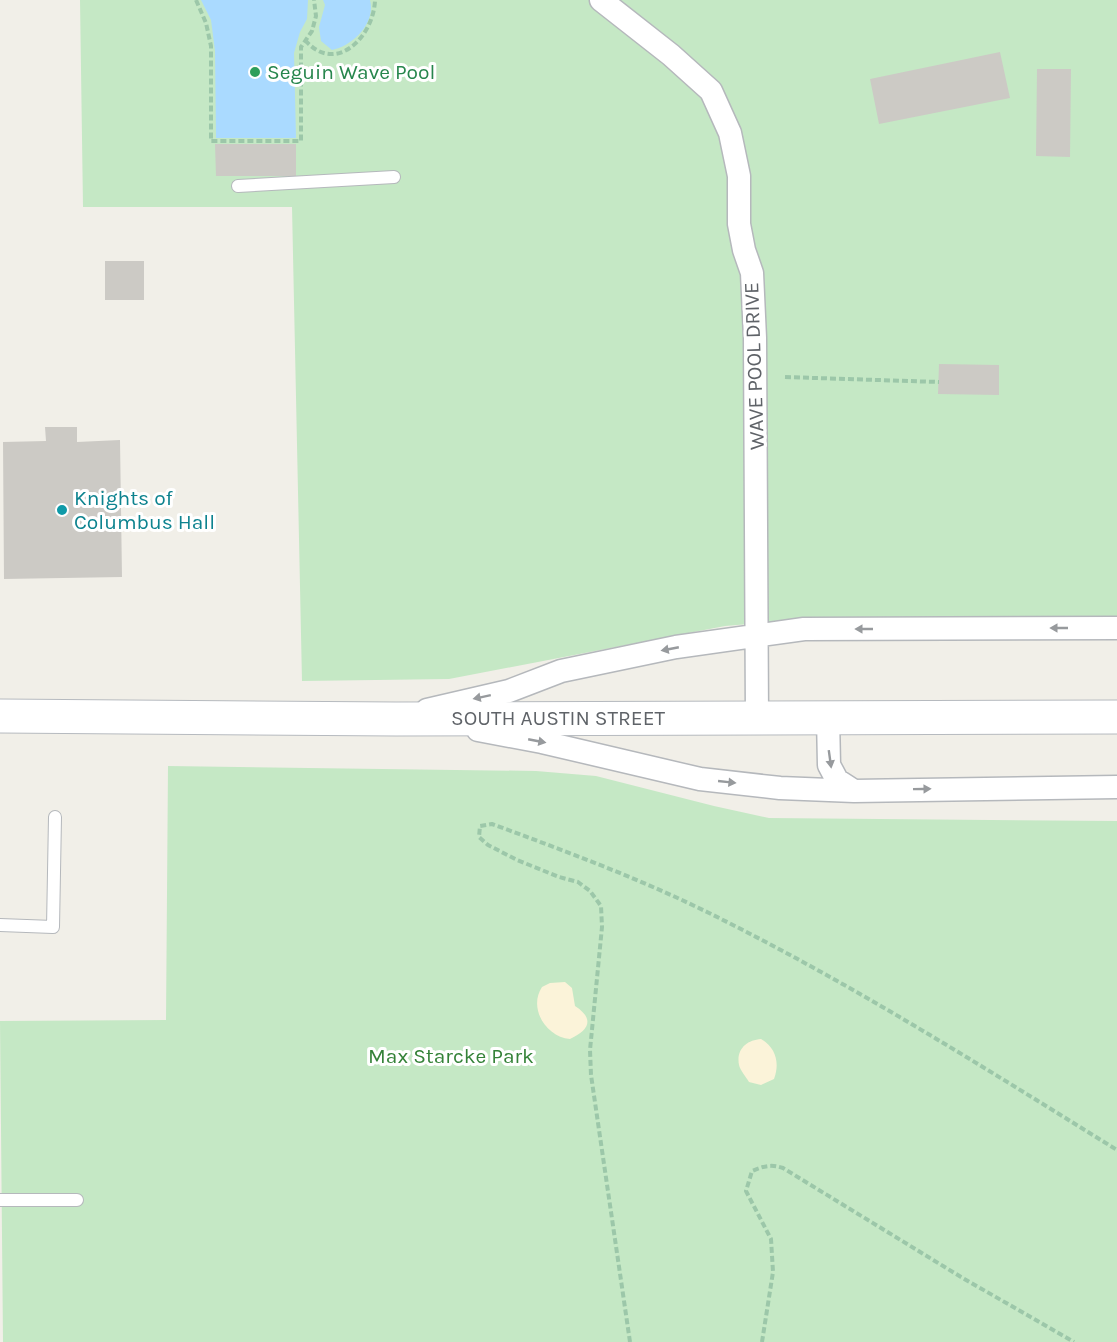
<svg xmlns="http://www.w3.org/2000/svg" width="1117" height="1342" font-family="Karla,sans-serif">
  <rect width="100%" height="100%" fill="#f1efe8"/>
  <path fill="#c5e8c5" d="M80,0H1117V617L812,619L725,626L449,679L302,681L292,207H83Z
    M168,766L536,771L596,776L714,806L769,818L1117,821V1342H3L0,1021L166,1020Z"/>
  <path fill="#fbf3d9" d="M565,982L572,988L575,1006C595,1019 589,1030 570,1039C546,1037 528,1008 542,987L550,983Z
    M761,1039C776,1048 780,1063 774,1079L761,1085L749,1082C746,1077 740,1070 739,1065C736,1049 747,1040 761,1039Z"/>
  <path fill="#aadaff" d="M201,0H308L307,19L300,32L294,53L296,138H216L215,51L211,20Z
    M323,0H370C376,23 353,46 332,50L321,41L319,27L325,5Z"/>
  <path fill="#cccac5" d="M1000,52L1010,98L879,124L870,79Z
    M1037,69H1071L1070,157L1036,156Z
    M215,144H296V176H216Z
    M105,261H144V300H105Z
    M939,364L999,365V395L938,394Z
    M45,427H77V442L120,440L122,577L4,579L3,442L46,441Z"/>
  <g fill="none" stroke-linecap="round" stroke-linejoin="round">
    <defs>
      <path id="service" d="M238,186L394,177
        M0,925L53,927L55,817
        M0,1200H77"/>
      <path id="minor" d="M601,0L671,55L711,91L730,133L739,176V224L744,250L752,273L755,338L757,718
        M427,710L509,691L561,671L676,647L804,629L1117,628
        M828,717L829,765L837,780L854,791
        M478,730L542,742L700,779L780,788L854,791L1117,787"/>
      <path id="secondary" d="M0,716L396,719L1117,717"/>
    </defs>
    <use href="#service" stroke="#b5b8bc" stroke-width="14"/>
    <use href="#minor" stroke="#b5b8bc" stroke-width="25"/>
    <use href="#secondary" stroke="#b6babf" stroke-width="35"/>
    <path stroke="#9cc7a9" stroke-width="4" stroke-dasharray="6 3" stroke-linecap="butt" d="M196,0L206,23L211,46V141H301V47L312,31L316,16L314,0
      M305,40C336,76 374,36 375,0
      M785,377L939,382
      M630,1342L591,1075L590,1050L602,927L601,906L590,891L578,882L559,877L517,860L488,845L479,837L480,826L492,824C565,851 638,878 707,912C849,982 983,1067 1117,1150
      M762,1342L773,1272L771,1239L746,1191L752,1171C764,1166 771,1164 783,1168L961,1277L1074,1342"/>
    <use href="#service" stroke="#fff" stroke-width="12"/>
    <use href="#minor" stroke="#fff" stroke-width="22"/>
    <use href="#secondary" stroke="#fff" stroke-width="33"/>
  </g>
  <defs><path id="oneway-solid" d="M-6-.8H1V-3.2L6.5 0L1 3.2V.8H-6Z" transform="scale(1.5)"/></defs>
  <g fill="#979a9d">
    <use href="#oneway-solid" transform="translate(1059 628) rotate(180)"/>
    <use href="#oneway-solid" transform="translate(864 629) rotate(180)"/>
    <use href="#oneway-solid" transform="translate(670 649) rotate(169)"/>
    <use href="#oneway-solid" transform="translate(482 697) rotate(168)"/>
    <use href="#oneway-solid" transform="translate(537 741) rotate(11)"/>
    <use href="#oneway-solid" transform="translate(830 759) rotate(82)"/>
    <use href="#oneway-solid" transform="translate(727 782) rotate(6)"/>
    <use href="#oneway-solid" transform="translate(922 789) rotate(-1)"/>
  </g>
  <circle fill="#2e9e5b" stroke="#fff" stroke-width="2" cx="255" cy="72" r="6"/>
  <circle fill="#0f9aa8" stroke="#fff" stroke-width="2" cx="62" cy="510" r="6"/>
  <g text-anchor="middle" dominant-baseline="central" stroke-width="6" stroke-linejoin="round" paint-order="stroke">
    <g font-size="21" fill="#27864d" stroke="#fff" text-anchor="start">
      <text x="267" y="72">Seguin Wave Pool</text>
    </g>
    <g font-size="21" fill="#5f6368" stroke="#fff">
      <text transform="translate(754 366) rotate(-92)">WAVE POOL DRIVE</text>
      <text x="558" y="718">SOUTH AUSTIN STREET</text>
    </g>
    <g font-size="21" fill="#0d838f" stroke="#fff" text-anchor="start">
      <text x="74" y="498">Knights of<tspan x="74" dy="24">Columbus Hall</tspan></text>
    </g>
    <g font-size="21" fill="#348238" stroke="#fff">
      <text x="451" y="1056">Max Starcke Park</text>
    </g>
  </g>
</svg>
